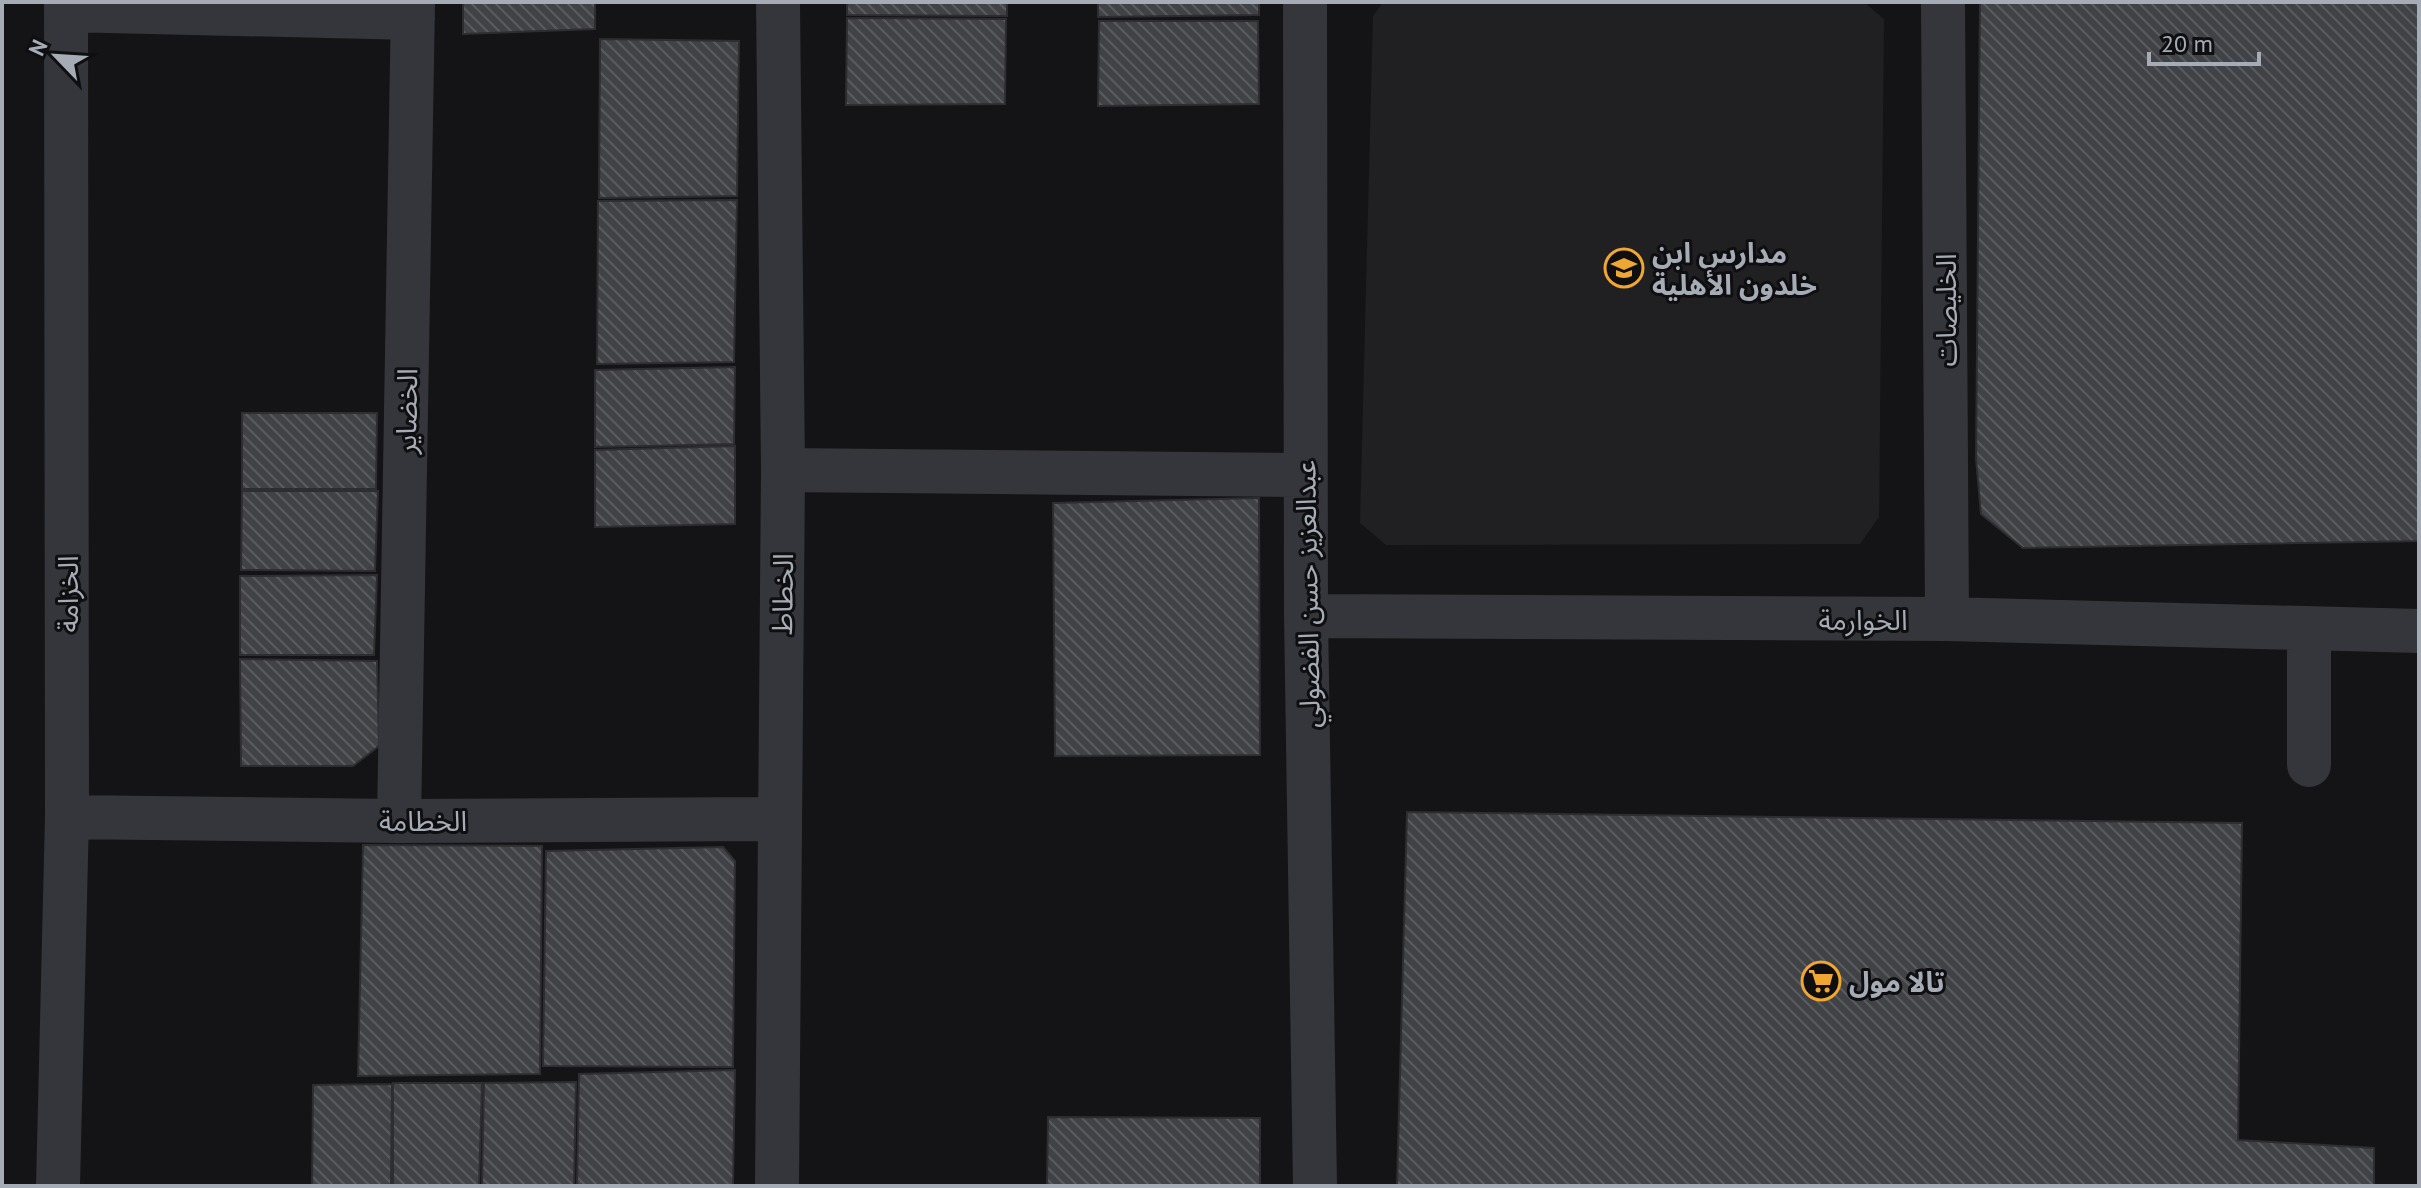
<svg xmlns="http://www.w3.org/2000/svg" width="2421" height="1188" font-family="'PT Sans','Noto Sans Arabic',sans-serif">
  <defs>
    <pattern id="building-back-hatch" width="6" height="6" patternUnits="userSpaceOnUse" patternTransform="scale(2)"><rect width="6" height="6" fill="#404246"/><path d="M-1 5l2 2M0 0l6 6M5-1l2 2" fill="none" stroke="#595b5e"/></pattern>
  </defs>
  <rect width="100%" height="100%" fill="#141416"/>
  <path fill="#202023" d="M1383,2H1864L1884,19L1879,517L1860,544L1386,545L1360,523L1373,16Z"/>
  <path fill="url(#building-back-hatch)" stroke="#2e2e32" stroke-width="2" d="M463,2H595V29L463,34Z
    M847,2H1007V16L847,15Z
    M1098,2H1259V15L1098,17Z
    M1980,2H2419V541L2023,548L1981,514L1976,459Z
    M847,18L1006,19L1005,104L846,105Z
    M1099,21H1258L1259,104L1098,106Z
    M600,39L739,41L737,196L599,198Z
    M737,200L734,362L597,364L598,201Z
    M735,367L734,444L595,447V370Z
    M242,413H377L376,489H242Z
    M735,446V524L595,527V450Z
    M242,491H378L375,571L241,570Z
    M1259,498L1260,755L1055,756L1053,503Z
    M377,575L374,655H240V576Z
    M240,659L377,661L379,746L353,766H241Z
    M1407,812L2242,823L2238,1140L2374,1148V1186H1397Z
    M363,845L542,846L540,1074L358,1076Z
    M723,847L735,861L733,1067L543,1066L546,851Z
    M735,1070L733,1186H577L579,1074Z
    M576,1082L574,1186H482L484,1083Z
    M393,1083H482L479,1186H393Z
    M392,1084L391,1186H312L313,1085Z
    M1048,1117L1260,1118V1186H1047Z"/>
  <g fill="none" stroke-linecap="round" stroke-linejoin="round">
    <path stroke="#35363b" stroke-width="44" d="M1305,2L1306,616L1315,1186
      M1943,2L1947,619
      M66,10L413,18
      M783,470L1305,475
      M1306,616L1947,619L2419,631
      M2309,765V629
      M67,817L399,821L779,819
      M399,821L413,2
      M58,1186L67,817L66,2
      M777,1186L783,470L778,2"/>
  </g>
  <defs>
    <symbol id="school-ring" viewBox="-11 -11 22 22"><circle r="9.5" fill="#0f0f11" stroke="#f0a632" stroke-width="1.5"/><path d="M0-5L7-2L0 1L-7-2ZM-4 1L0 2.5L4 1V4Q0 6-4 4Z" fill="#f0a632"/></symbol>
    <symbol id="supermarket-ring" viewBox="-11 -11 22 22"><circle r="9.5" fill="#0f0f11" stroke="#f0a632" stroke-width="1.5"/><path d="M-6-5.5h2.5l.6 2H6L4.5 2H-2.5L-4.4-4H-6ZM-1.5 3.2a1.3 1.3 0 1 0 .1 0ZM3 3.2a1.3 1.3 0 1 0 .1 0Z" fill="#f0a632"/></symbol>
  </defs>
  <g fill-rule="evenodd">
    <use href="#school-ring" x="1602" y="246" width="44" height="44"/>
    <use href="#supermarket-ring" x="1799" y="959" width="44" height="44"/>
  </g>
  <g text-anchor="middle" dominant-baseline="central" stroke-width="6" stroke-linejoin="round" paint-order="stroke">
    <g font-size="28" font-weight="bold" fill="#a6acb6" stroke="#0f0f11" text-anchor="start">
      <text x="1652" y="252">مدارس ابن<tspan x="1652" dy="32">خلدون الأهلية</tspan></text>
      <text x="1849" y="981">تالا مول</text>
    </g>
    <g font-size="28" fill="#a6acb6" stroke="#0f0f11">
      <text transform="translate(1945 310) rotate(-90)">الخليصات</text>
      <text transform="translate(406 411) rotate(-89)">الخضاير</text>
      <text transform="translate(67 594) rotate(-90)">الخزامة</text>
      <text transform="translate(782 594) rotate(-89)">الخطاط</text>
      <text transform="translate(1307 594) rotate(-91)">عبدالعزيز حسن الفضولي</text>
      <text x="1863" y="619">الخوارمة</text>
      <text x="423" y="820">الخطامة</text>
    </g>
  </g>
  <rect width="2421" height="1188" fill="none" stroke="#a6acb6" stroke-width="8"/>
  <g transform="translate(56 56) rotate(295)" stroke="#0f0f11" stroke-width="6" paint-order="stroke">
  <path d="M0-6L14 30L0 20L-14 30Z" fill="#a6acb6"/>
  <text y="-12" font-size="22" font-weight="bold" text-anchor="middle" fill="#a6acb6">N</text>
  </g>
  <path d="M2149 52v12h110v-12" fill="none" stroke="#a6acb6" stroke-width="4"/>
  <text x="2161" y="52" font-size="24" fill="#a6acb6" stroke="#0f0f11" stroke-width="6" paint-order="stroke">20 m</text>
</svg>
